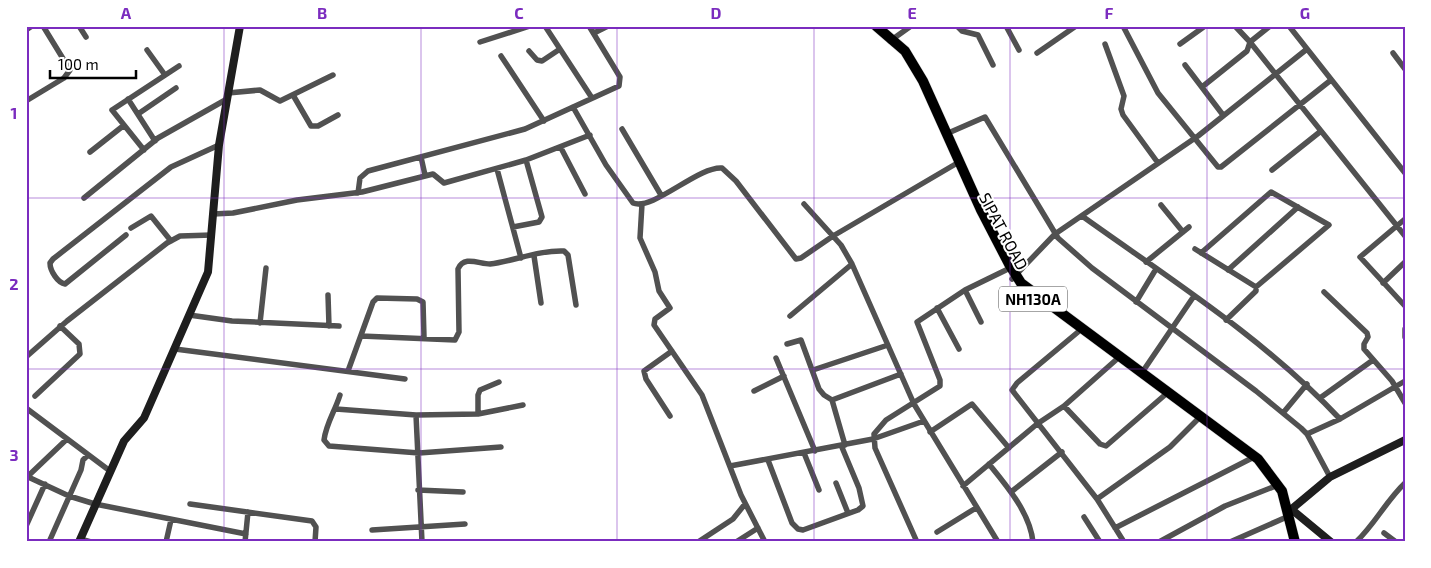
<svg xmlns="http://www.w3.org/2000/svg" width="1431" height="568" font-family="'Exo 2',sans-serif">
  <rect width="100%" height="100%" fill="#fff"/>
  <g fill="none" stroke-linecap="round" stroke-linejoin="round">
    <defs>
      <path id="highway" d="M876,26L905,51L923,81L981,210L1009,264L1021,283L1258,459L1282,491L1295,542"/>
    </defs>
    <use href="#highway" stroke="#dbdbdb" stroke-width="11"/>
    <path stroke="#515151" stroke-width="5.5" d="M79,26L86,37
      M545,26L592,98
      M957,26L962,31L978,35L993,65
      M1006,26L1019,50
      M1123,26L1158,93L1218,167H1221L1331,80
      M1235,26L1250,42L1405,236
      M1289,26L1405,173
      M26,30L32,26
      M594,33L608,26
      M890,41L911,26
      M480,42L530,26
      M1105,44L1124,96L1121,109L1123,115L1158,163
      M1180,44L1205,26
      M147,50L165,75
      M529,51L537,60L542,61L560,49
      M1037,53L1076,26
      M1393,53L1405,69
      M501,56L544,121
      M1185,65L1223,115
      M1202,87L1247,51L1250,42L1270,26
      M228,93L260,90L280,101L333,75
      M293,95L311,126H318L338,115
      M128,99L155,141
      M26,101L64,78L70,70L43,26
      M573,107L606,165L633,203C653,211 698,166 722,168L736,181L796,259L801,258L833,236L959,162
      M138,114L176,88
      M622,129L661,195
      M946,134L985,117L1058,238L1092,268L1256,391L1301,428L1307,434L1330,477
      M561,148L585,194
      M144,150L112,110L179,66
      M90,152L123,126
      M421,157L425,175
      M497,169L521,258
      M1272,170L1321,131
      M358,193L360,178L368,171L525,129L619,86L620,77L589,26
      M84,198L158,138L227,99
      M642,204L640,238L655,272L659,291L670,308L655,319L654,325L702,395L741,495L765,542
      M804,204L841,245L852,264L914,404L998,542
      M1161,205L1183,232
      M213,214L233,213L297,200L362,192L433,174L444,183L526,160L590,135
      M1082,216C1170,279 1265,339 1340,419
      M1405,219L1360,257L1405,306
      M513,227L539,222L542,217L526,160
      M131,228L151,216L171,241
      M126,235L65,284C58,283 50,271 50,263L53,259L171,167L219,145
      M1195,249L1256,287L1329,225L1271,192L1201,253
      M534,256L541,303
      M1146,262L1189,227
      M1228,270L1298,207
      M1012,279L1055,234L1198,136L1307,49
      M1383,283L1405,262
      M965,290L981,322
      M1324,292L1367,333L1368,337L1364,344V349L1392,381L1405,403
      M328,295L329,326
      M1136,302L1156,269
      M937,308L959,349
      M189,315L232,321L339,326
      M790,316L852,264
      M1226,320L1256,291V287
      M260,323L266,268
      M1405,329V337
      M1078,332L1017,383L1012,390L1097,499L1124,542
      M361,336L455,340L459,332L458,269C464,255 479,264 490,264C514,261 539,250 564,251L568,255L576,305
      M787,344L801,340L819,389L824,395L832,400
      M175,349L405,379
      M26,357L67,321L167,243L180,236L212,235
      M776,358L815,451
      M813,370L888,345
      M348,371L373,302L377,298L417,299L423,302L424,337
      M1141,374L1194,296
      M754,391L784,376
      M340,395C335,411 326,424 324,440L329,446L419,453L501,447
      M35,396L80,354L79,344L60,326
      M1320,398L1373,360
      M1064,406L1100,444L1106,446L1166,394
      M26,408L110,471
      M336,409L416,415L478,414L523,405
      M1283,413L1307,384
      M478,414V395L480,390L499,382
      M416,415L422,542
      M670,416L646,379L644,371L672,351
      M930,432L972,404L1009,448
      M1307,434L1340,419L1405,381
      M845,445L832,400L901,374
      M804,453L819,490
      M768,460L792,523L798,529L803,530L858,510L863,506L859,488L841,445
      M989,464C1007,486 1030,513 1033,542
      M730,466L873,439L924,421
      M26,476L69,496L95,504L246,534
      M26,478L67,439
      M836,483L848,513
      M963,486L1037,424L1064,406L1117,359
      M418,490L463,492
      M1011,492L1062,452
      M1097,499L1170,447L1198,419
      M190,504L312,521L316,527L315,542
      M1084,517L1100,542
      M26,526L45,484
      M1115,528L1256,456
      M372,530L465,524
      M937,532L976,508
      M1384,533L1396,542
      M80,539L91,542
      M49,542L81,470L83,460L88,455
      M166,542L171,520
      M245,542L248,512
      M698,542L733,519L745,504
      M736,542L758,528
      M917,542L875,448L874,434L886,420L940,386V380L917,322L965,290L1006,270
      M1159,542L1225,506L1278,485
      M1230,542L1289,516
      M1356,542C1375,524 1386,501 1405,483"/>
    <path stroke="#1e1e1e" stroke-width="8" d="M1291,509L1331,542
      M1288,512L1330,477L1405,440
      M79,542L124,441L144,418L208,272L219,145L240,26"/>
    <use href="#highway" stroke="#000" stroke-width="10"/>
  </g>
  <path fill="none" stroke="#7b2cbf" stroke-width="1" stroke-opacity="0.55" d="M224,26V542M421,26V542M617,26V542M814,26V542M1010,26V542M1207,26V542M26,198H1405M26,369H1405"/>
  <g text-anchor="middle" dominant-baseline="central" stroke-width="4" stroke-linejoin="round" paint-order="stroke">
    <rect fill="#fff" stroke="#4c4c4c" stroke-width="1" x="999" y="286.5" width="68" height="25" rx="4"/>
    <g font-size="15" font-weight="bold" fill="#000">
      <text x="1033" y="299">NH130A</text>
    </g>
    <g font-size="16" fill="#000" stroke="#fff">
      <text transform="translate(1004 231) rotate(62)">SIPAT ROAD</text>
    </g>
  </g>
  <rect width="1431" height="568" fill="none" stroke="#ffffff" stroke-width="55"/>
  <path d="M50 70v8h86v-8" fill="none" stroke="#000000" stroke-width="2.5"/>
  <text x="58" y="70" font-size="15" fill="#000000" stroke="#ffffff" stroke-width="4" paint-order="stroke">100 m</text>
  <rect x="28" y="28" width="1376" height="512" fill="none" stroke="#7b2cbf" stroke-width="2"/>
  <g font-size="16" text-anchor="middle" font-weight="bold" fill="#7b2cbf">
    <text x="126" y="19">A</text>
    <text x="322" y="19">B</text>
    <text x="519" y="19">C</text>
    <text x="716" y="19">D</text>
    <text x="912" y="19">E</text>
    <text x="1109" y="19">F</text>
    <text x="1305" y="19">G</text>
    <text x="14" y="119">1</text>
    <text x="14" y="290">2</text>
    <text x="14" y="461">3</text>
  </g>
</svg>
